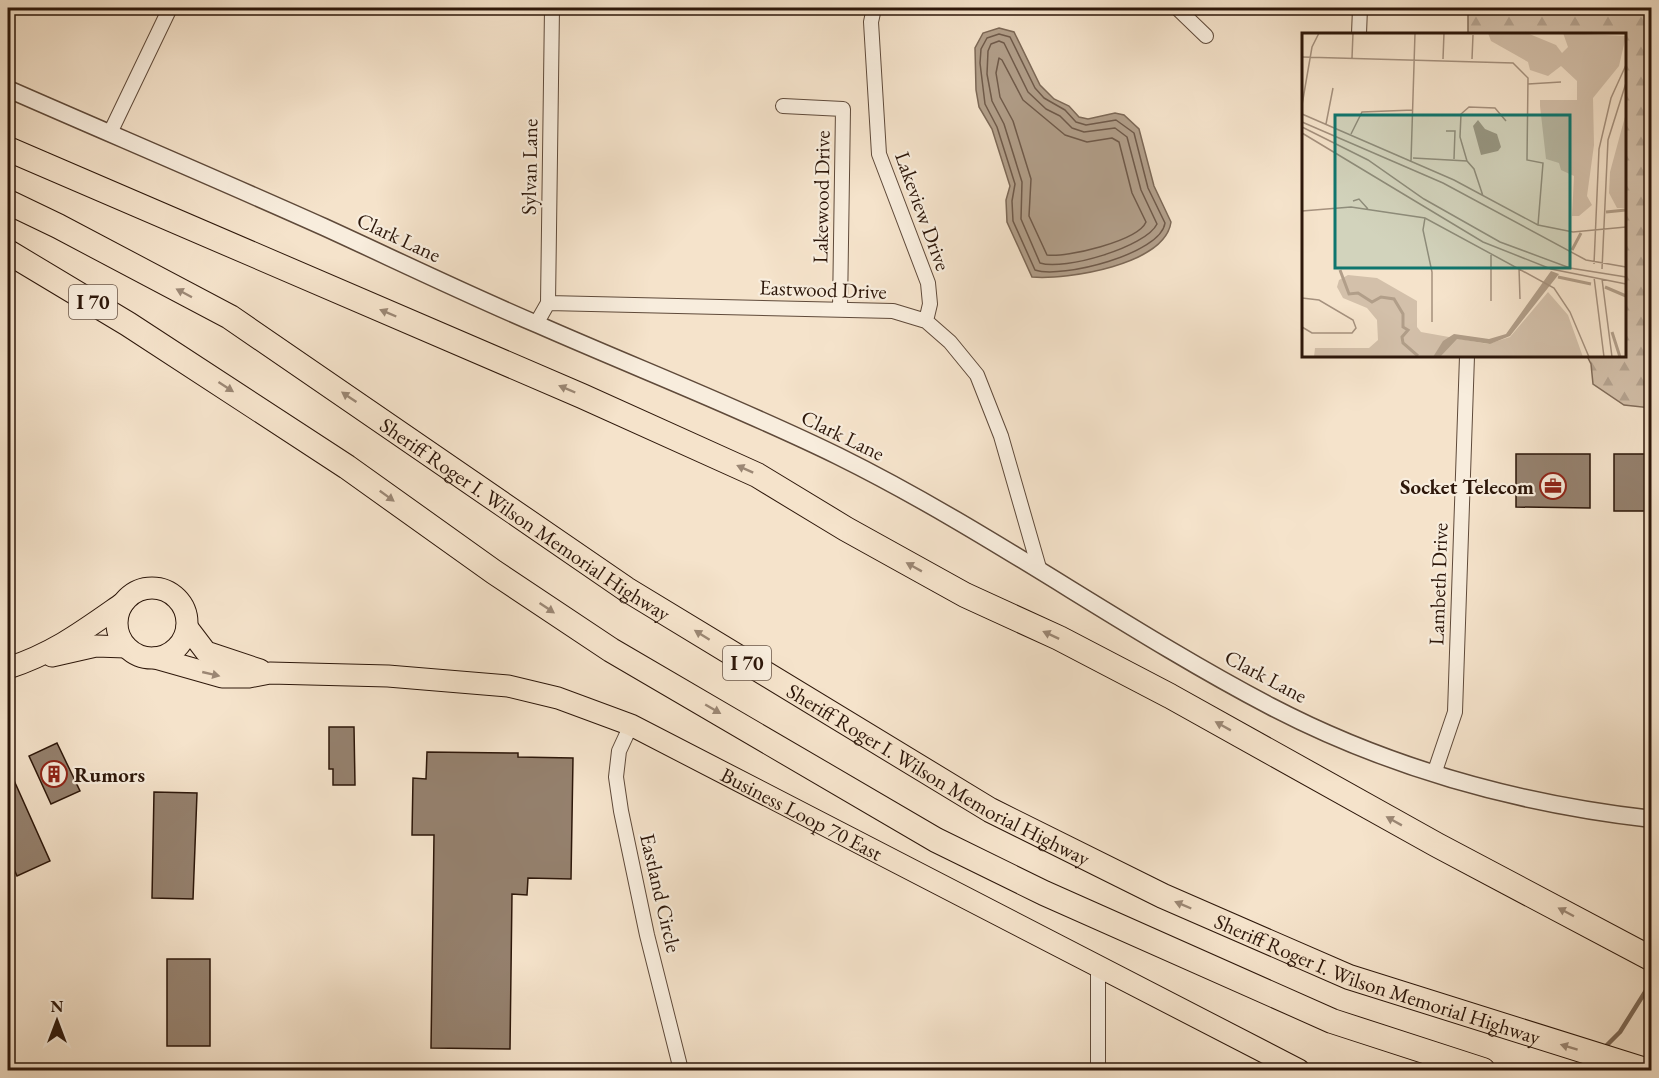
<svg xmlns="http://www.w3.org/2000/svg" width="1659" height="1078" font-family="'EB Garamond',serif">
  <defs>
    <pattern id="forest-firs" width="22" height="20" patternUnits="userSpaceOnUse" patternTransform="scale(1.5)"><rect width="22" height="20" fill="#d3c0aa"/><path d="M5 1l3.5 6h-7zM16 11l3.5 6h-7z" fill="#b5a491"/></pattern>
  </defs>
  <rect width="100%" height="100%" fill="#f5e3cb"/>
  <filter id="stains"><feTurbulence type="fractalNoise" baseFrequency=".00333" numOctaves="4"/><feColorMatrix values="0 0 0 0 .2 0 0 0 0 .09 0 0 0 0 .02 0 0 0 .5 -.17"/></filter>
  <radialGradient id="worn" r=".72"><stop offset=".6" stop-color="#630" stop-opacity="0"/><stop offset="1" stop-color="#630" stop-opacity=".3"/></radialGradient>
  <path fill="url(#forest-firs)" stroke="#806c5a" stroke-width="1.5" d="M1468,8H1651V408L1624,405L1593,384L1591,364L1587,356H1624V34H1468Z"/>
  <path fill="#b19e89" stroke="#7c6856" stroke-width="1.5" d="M999,28L1014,32L1040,85L1054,99L1069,106L1079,117L1088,119L1115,113L1124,115L1139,129L1154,186L1171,222C1165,265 1067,280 1032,277L1007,222L1006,200L1010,186L992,129L979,107L976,90L975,48L983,33Z"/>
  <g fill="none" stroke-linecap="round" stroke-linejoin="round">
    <path stroke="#6f5a4a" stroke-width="1.5" d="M999,34L1010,37L1035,88L1044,98L1065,110L1076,122L1086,125L1116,120L1134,133L1148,188L1165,223C1161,254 1061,279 1035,270L1013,221L1012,201L1015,184L997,127L985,104L980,63L981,49L987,38Z
      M999,41L1004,43L1028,92L1046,109L1060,116L1072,128L1084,132L1115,128L1127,137L1141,190L1157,224C1146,247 1064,271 1040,263L1021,219L1022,182L1004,124L992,101L987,74L988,51L991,44Z
      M999,58L1002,60L1023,100L1065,135L1087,142L1112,138L1119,142L1132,193L1146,222C1138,241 1066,258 1047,255L1029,216L1031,179L1013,121L1000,97L996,73Z"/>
    <path stroke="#7c6856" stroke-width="4.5" d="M1603,1049L1620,1032L1652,981
      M1581,1070L1591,1061"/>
  </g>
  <path fill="#95816e" stroke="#2d170a" stroke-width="1.5" d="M1516,454H1590V508L1516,507Z
    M1614,454H1646L1645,511H1614Z
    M329,727H354L355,785H333V769H329Z
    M57,743L80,791L51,804L29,756Z
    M427,752L518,753V757L573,758L571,879L528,878L527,895L512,894L510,1049L431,1048L434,835H412L413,778L426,779Z
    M8,767L50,861L17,876L8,855Z
    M154,792L197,793L193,899L152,898Z
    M167,959H210V1046H167Z"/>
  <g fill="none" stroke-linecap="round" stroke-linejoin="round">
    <defs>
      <path id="minor" d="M874,8L871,22L879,154L928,283L930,304L926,321
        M1177,8L1206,36
        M1359,34L1360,8
        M783,106L843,109L840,309
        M110,133L170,8
        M548,303L893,311L926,321L950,342L977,375L1001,436L1039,568
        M536,324L548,303L552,8
        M631,725L619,751L616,777L621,811L647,935L681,1070
        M1434,774L1455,712L1467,356
        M1098,968V1070"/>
      <path id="tertiary" d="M8,89C113,135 219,180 324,227C396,260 466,294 539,325C639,369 740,408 838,456C988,530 1123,629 1270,706C1389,768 1519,804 1652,819"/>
      <g id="primary">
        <circle cx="152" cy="623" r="35"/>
        <path d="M187,627L206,652L260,670"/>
        <path d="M52,656L96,646L126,647"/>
        <path id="s1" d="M155,658L222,677H249L270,673L388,676L508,686L558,698L631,725L1299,1070"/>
        <path d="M8,668C54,653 83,631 123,603"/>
      </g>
      <g id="motorway">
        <path d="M8,149L582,396L757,475L846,529L965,595L1059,638L1170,696L1437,845L1652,959"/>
        <path id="s2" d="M8,202L58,226L230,317L626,589L990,810L1163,896L1349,977L1645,1070"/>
        <path d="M8,252L128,324L347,467L494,572L611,650L936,840L1044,893L1332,1021L1483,1070"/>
      </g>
    </defs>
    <use href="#minor" stroke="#5f4a3a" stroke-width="16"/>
    <use href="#tertiary" stroke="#5f4a3a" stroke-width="19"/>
    <use href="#primary" stroke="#2d170a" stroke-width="23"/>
    <use href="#motorway" stroke="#2d170a" stroke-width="26"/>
    <use href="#minor" stroke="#f8eddd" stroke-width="14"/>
    <use href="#tertiary" stroke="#f8eddd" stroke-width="16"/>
    <use href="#primary" stroke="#f5e3cb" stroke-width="21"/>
    <use href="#motorway" stroke="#f5e3cb" stroke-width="24"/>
  </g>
  <defs><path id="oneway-solid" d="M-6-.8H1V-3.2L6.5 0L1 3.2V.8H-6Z" transform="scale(1.5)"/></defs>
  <g fill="#9b8774">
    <use href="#oneway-solid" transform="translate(184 293) rotate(-152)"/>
    <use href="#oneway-solid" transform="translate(388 313) rotate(-157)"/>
    <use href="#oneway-solid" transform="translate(226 387) rotate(33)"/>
    <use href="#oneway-solid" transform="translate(567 389) rotate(-157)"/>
    <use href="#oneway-solid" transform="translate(349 397) rotate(-146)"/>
    <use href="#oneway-solid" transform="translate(745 469) rotate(-156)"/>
    <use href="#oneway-solid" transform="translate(387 496) rotate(36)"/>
    <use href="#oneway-solid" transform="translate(914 567) rotate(-151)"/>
    <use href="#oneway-solid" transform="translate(547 608) rotate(34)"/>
    <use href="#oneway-solid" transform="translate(702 635) rotate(-148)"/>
    <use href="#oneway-solid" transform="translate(1051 635) rotate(-155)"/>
    <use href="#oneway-solid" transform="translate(211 674) rotate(13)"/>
    <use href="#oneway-solid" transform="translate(713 709) rotate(30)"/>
    <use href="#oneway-solid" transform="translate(1223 726) rotate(-151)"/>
    <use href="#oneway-solid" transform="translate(1394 821) rotate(-151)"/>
    <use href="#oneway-solid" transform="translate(1183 905) rotate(-157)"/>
    <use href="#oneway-solid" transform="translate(1566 912) rotate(-152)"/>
    <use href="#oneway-solid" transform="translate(1569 1047) rotate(-163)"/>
  </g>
  <defs>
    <symbol id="office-ring" viewBox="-11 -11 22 22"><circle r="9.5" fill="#f8eddd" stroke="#8f2418" stroke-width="1.5"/><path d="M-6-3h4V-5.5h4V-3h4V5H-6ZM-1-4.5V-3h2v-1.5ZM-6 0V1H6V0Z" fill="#8f2418"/></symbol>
    <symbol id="building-ring" viewBox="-11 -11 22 22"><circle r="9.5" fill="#f8eddd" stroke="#8f2418" stroke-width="1.5"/><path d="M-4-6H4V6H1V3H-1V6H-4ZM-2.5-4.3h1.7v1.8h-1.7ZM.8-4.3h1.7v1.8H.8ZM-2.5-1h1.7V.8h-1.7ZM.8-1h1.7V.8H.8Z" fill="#8f2418"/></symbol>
  </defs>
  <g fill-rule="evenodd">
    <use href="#office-ring" x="1538" y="471" width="30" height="30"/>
    <use href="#building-ring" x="39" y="759" width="30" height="30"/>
  </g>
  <g text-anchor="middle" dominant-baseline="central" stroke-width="4.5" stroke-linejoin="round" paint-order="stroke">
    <g fill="#f8eddd" stroke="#6a5749" stroke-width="1.5">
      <rect x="69" y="285" width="48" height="34" rx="4.5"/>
      <rect x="723" y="646" width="48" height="34" rx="4.5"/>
    </g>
    <g font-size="20" font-weight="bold" fill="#2d170a">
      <text x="93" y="302">I 70</text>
      <text x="747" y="663">I 70</text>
    </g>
    <g font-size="21" fill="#2d170a" stroke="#f8eddd">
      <text transform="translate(529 167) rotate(-89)">Sylvan Lane</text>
      <text transform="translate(821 197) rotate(-89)">Lakewood Drive</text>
      <text transform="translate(923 211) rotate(70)">Lakeview Drive</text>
      <text transform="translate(399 237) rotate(25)">Clark Lane</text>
      <text transform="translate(823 289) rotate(2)">Eastwood Drive</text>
      <text transform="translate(843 435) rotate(26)">Clark Lane</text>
      <text stroke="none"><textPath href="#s2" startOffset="608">Sheriff Roger I. Wilson Memorial Highway</textPath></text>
      <text transform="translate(1438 584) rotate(-88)">Lambeth Drive</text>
      <text transform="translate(1266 676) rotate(28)">Clark Lane</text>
      <text stroke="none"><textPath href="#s2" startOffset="1094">Sheriff Roger I. Wilson Memorial Highway</textPath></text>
      <text stroke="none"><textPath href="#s1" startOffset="678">Business Loop 70 East</textPath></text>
      <text transform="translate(661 893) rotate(77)">Eastland Circle</text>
      <text stroke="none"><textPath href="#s2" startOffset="1580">Sheriff Roger I. Wilson Memorial Highway</textPath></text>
    </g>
    <g font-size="21" font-weight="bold" fill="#2d170a" stroke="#f8eddd" text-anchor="end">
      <text x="1534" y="486">Socket Telecom</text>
      <text x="74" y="774" text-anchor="start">Rumors</text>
    </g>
  </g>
  <g transform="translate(1302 33)">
    <rect width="324" height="324" fill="#f5e3cb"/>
    <path d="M46,242L75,245L115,268V294L119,299L186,311L208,304L246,259L266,282L281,324H12L13,315H67L76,307L75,287L65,275L41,265L35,254L37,247Z" fill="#d3c0aa"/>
    <path d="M186,0H225L254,12L260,20L266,14L261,0L324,3L317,33L291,65L292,112L285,163L290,172L277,183H270L272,143L259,137L257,130L244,126L238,73V67H275V48L259,33L246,43L228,37L226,29L189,8ZM324,80V175H315L307,160L308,139Z" fill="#d3c0aa"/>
    <path d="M176,87L183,96L195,101L199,114L196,118L179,122L171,93ZM249,238L257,241L208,303L188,311L155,306L138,324H131L141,308L152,301L187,306L204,301Z" fill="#b19e89"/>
    <path fill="none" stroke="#b19e89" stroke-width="3" d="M304,179L324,177M270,217L279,200M38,237L47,261L56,260L70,269L79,264L92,266L101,281V294L106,297L100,304L101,310L116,323M256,244L289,251M303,254L324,263M310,299L318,324"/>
    <path fill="none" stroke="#a5917e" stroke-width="1.5" d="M0,24L211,30L226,45L225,127L241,130L236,192M50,25L51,0M141,26L142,0M170,26L171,2M226,51L259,49M0,72L10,14L17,0M0,81L152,147L236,192L271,199L324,194M0,89L141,150L284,227L324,234M24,91L31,55M0,94L66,127L122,166L198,209L268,235L324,244M144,98H153L152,126M0,100L181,209L249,236L324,251M49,101L60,79L111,77M111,125L165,128L172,136L181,163M109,128L113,0M165,128L158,104L159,81L167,74L193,75L204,88M51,168L57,166L66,176M0,178L49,174L123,185L252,255L268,279L287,324M123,185L121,197L130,239V289M189,222V268M292,231L297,116L309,65L324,32M217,235L218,266M300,236L306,107L324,50M292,244L302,324M300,246L310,324M0,265L17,267L51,287L54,295L50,300H10L0,294"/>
    <path fill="#0f766e" fill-opacity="0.15" stroke="#0f766e" stroke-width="3" d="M33,82H268V235H33Z"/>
    <rect width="324" height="324" fill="none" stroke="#2d170a" stroke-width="3"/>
  </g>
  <rect width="1659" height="1078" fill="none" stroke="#f5e3cb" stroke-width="30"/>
  <rect x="9" y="9" width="1641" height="1060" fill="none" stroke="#2d170a" stroke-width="3"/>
  <rect x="15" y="15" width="1629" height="1048" fill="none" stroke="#2d170a" stroke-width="1.5"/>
  <g transform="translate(57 1021)" stroke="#f8eddd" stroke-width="4.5" paint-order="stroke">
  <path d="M0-4.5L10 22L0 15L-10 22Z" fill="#2d170a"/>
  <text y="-9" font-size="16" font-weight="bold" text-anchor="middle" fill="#2d170a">N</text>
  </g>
  <rect width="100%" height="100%" filter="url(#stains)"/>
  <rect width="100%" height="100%" fill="url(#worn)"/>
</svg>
